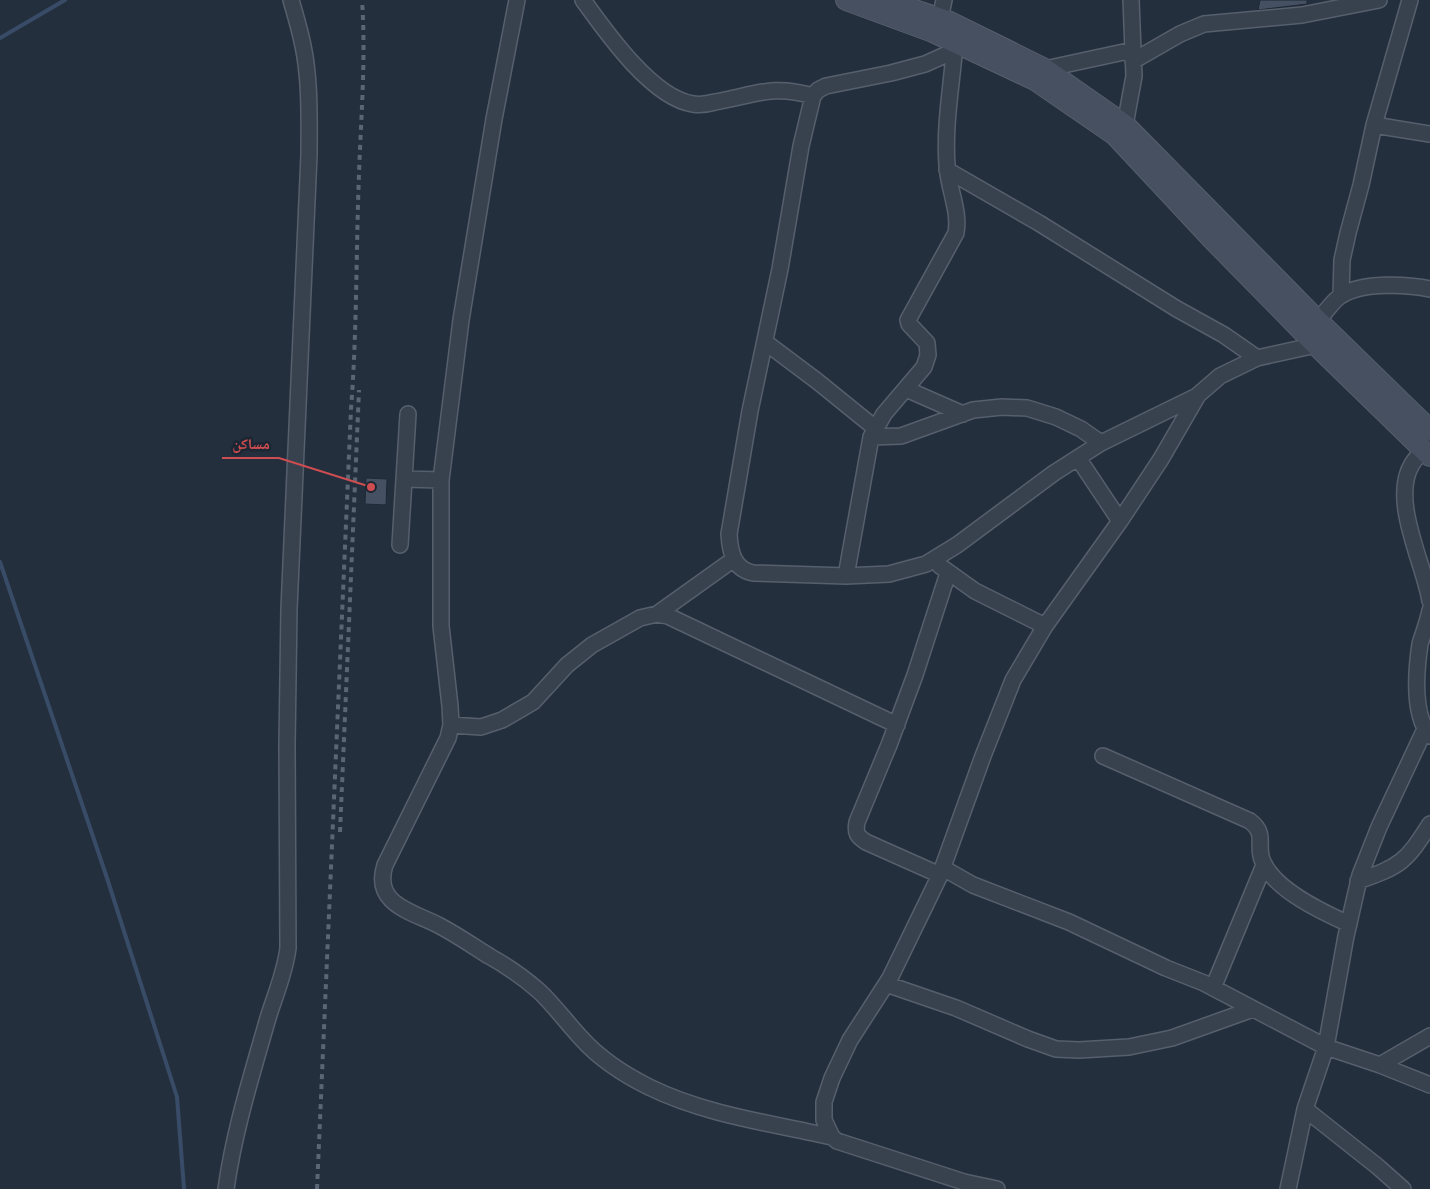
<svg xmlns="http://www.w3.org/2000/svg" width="1430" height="1189" font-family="Cabin,'Noto Naskh Arabic',sans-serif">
  <rect width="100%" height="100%" fill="#242f3e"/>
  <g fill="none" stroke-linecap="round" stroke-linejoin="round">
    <path stroke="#394c67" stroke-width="4" d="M0,38L65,0
      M0,562L106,875L177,1097L184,1189"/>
  </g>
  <path fill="#455162" stroke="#1f2835" d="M1260,0H1307V4L1258,10Z
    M366,478L387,479L386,505L365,504Z"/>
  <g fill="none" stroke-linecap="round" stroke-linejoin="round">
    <defs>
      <path id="street" d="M517,0L494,119L461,320L441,480V626L450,706L451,725L448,738L385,865C372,905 414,912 440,926C457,935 473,946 489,956C507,966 523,977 539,991C554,1005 567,1023 582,1039C600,1059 625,1075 649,1087C706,1115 771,1123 832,1137
        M583,0C606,32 652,98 693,104C700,105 708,104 715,102C755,95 772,84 813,96
        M938,28L944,0
        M954,51L925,64L891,73L826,86L818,90L813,96L801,146L780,269L750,411L729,534C730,551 733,569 753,573L846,576L889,574L926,564L957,545L1054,473L1101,443L1197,396
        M1133,61L1180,34L1204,24L1302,15L1379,0
        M1045,69L1133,50
        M1125,125L1134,76L1131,0
        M1374,125L1430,134
        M947,170L1039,223L1177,309L1224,335L1257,358
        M1341,295L1342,260L1348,233L1361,185L1374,125L1410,0
        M1318,321C1324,314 1334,299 1342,295C1363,282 1407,284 1430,289
        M765,342L817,381L875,428
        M906,389L963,414
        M871,437L901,436L973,410L1002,407L1027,408L1056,417L1081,429L1101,443
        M1430,444C1424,450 1417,456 1412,464C1390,500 1424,563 1430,601
        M1078,458L1120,521
        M404,479L441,480
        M400,545L408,414
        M940,566L975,591L1045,626
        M846,576L871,437L884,414L924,367L928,355L927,343L909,324L908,320L956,233C960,210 948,188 947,165C944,124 952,84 955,43
        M1430,610C1428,622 1423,633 1420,644C1416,671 1412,714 1430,736
        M657,614L734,559
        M451,725L481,727L502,720L533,702L567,665L592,645L640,618L657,614L668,616L897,725
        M1103,756L1250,821C1268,835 1255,845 1263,862C1275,890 1322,912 1349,924
        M943,868L973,885L1069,922L1166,968L1204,983L1326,1047L1380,1065L1430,1085
        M940,875L866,842C857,836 855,833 857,822L889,745L915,675L948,573
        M1358,881C1401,866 1406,862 1430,824
        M886,984L956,1008L1028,1039L1056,1049L1079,1050L1129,1047L1172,1038L1253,1009
        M1213,988L1264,865
        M1380,1065L1430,1036
        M1305,1109L1377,1166L1403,1189
        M226,1189C234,1131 252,1074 268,1018C275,995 285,973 288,948L287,744L289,609L309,155C309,128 310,100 307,73C305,48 298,24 291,0
        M997,1189L964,1182L837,1141L832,1137L824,1120V1102L832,1078L850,1040L890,978L940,875L983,756L1013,680L1045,626L1120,521L1161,459L1198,395L1220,376L1257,358L1316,345
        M1288,1189L1305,1109L1326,1047L1346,936L1360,875L1379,827L1425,729"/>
      <path id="secondary" d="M846,0L933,32L1035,80L1115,135L1213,240L1316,345L1430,456
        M885,0L950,22L1045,69L1125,125L1318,321L1430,430"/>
    </defs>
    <use href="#street" stroke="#565f6c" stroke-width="18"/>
    <use href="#secondary" stroke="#565f6c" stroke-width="22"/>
    <use href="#street" stroke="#38414e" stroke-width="15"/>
    <use href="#secondary" stroke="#465061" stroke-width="20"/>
    <path stroke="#5a6575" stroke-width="4" stroke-dasharray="5 5" stroke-linecap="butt" d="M340,832L359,390
      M317,1189L351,409C357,331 356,252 359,174C361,116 366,58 362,0"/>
  </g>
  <path fill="none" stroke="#ce4d50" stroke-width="2" d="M371 487L279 458H222"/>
  <circle fill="#ce4d50" stroke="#1d2633" stroke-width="2" cx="371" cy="487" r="5"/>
  <g font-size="15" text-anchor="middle" font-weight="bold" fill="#ce4d50" stroke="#1d2633" stroke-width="5" stroke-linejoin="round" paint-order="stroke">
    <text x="251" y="449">مساكن</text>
  </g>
</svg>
